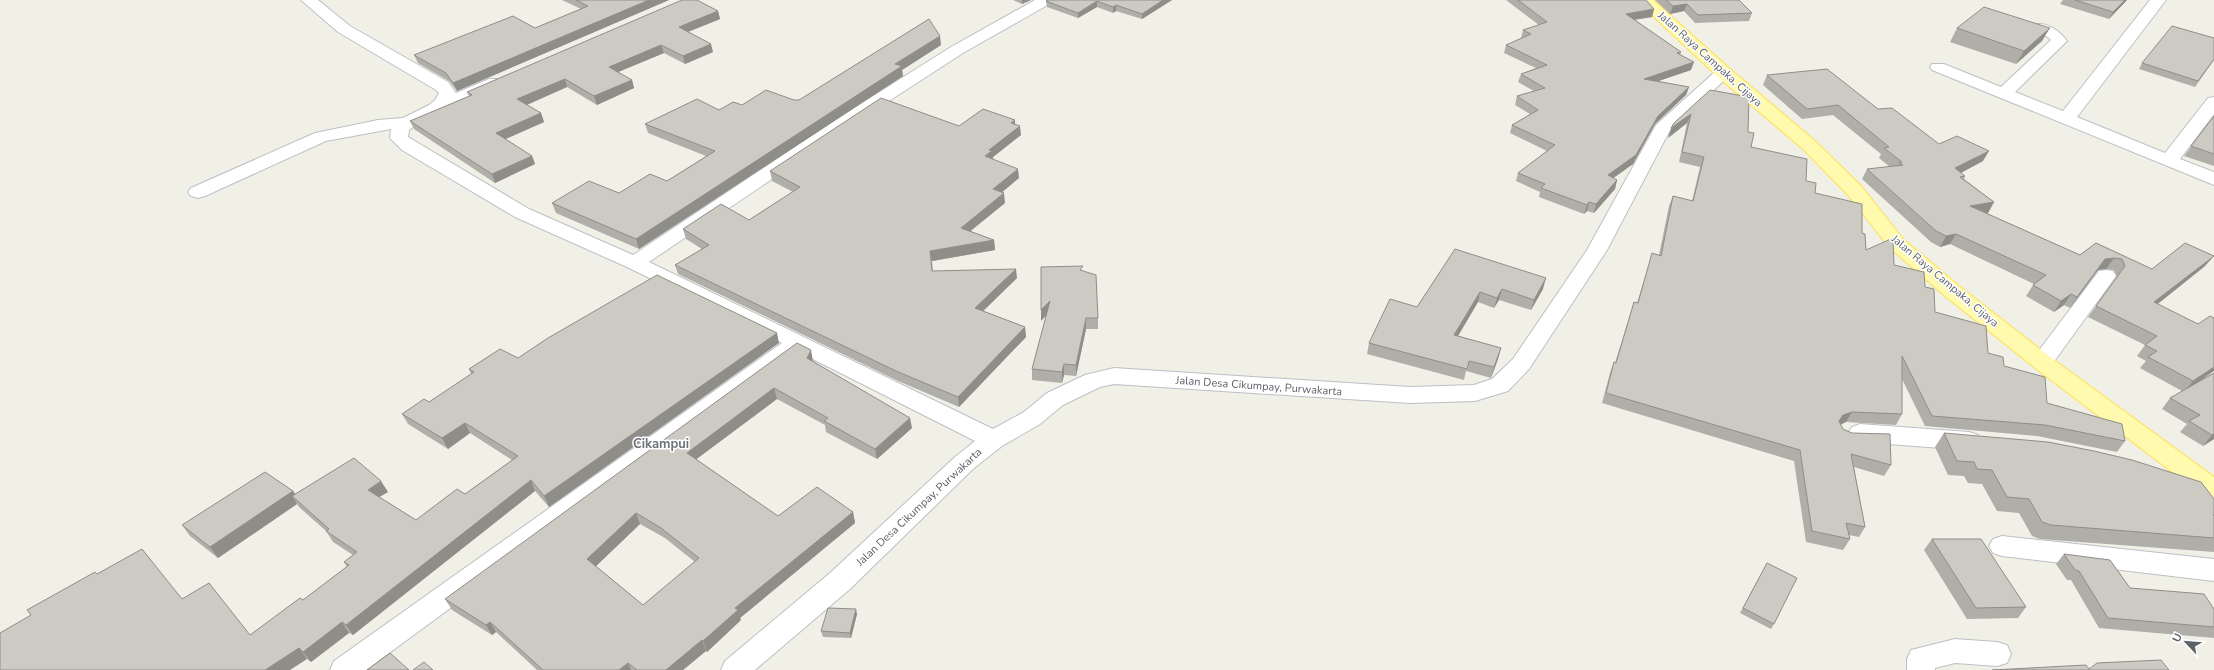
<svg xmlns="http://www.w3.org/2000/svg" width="2214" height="670" font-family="'Nunito Sans',sans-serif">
  <rect width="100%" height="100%" fill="#f1f0e6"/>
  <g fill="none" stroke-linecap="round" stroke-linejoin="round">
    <defs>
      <path id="minor" d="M301,0H318L350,26L448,82L456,93L489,79H501L503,83L501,87C472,99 434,111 409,130L408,137L529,209L633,255L843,115L951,47L1035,0H1054L1051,3L963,53L855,123L649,262L993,429L1024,412L1047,393L1085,375L1114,368L1410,387L1474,385L1492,379L1513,359L1587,250L1656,125L1718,69H1730L1732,73L1669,132L1607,250L1529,369L1508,391L1475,401L1410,403L1114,384L1100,387L1063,405L1040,424L1002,446L973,469L850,589L755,670H721L725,661L830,573L955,457L975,441L799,352L366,670H330L334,661L782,343L627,267L515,217L402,150L390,138L391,129L326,141L205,196L198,198L191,196L188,192L191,188L315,133L378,120L403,118L429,105L435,100L439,93L436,90L338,32Z
        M2150,0H2166L2077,117L2165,153L2208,98L2214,97V114L2180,159L2214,172V185L1932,70L1930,67L1932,64H1944L2001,87L2051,40C2046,33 2035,35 2030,28L2032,25C2046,21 2059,30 2067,41L2015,92L2063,111Z
        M2106,270L2113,271L2116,276L2050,367L2042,370L2034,367L2031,362L2034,357L2099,271Z
        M1860,424L1969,432L1978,435L1981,441L1978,447L1969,450L1860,442L1852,439L1848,433L1852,427Z
        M2002,536L2214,559V581L2002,556L1993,553L1989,546L1993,539Z
        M1955,639L1997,642L2007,645L2011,654L2007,663L1997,666L1955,663L1935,668V670H1907V659L1911,650Z"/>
      <path id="major" d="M1636,0H1653L1730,69L1815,141L1862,187L1903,239L1959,286L2050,357L2214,477V499L2205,497L2034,367L1945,296L1889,247L1848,195L1803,149L1718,77Z"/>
    </defs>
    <use href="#minor" stroke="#bdbfc6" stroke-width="2"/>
    <use href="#major" stroke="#ffdf51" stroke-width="2"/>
    <use href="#minor" fill="#fff" fill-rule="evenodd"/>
    <use href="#major" fill="#fffaad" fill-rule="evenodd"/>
  </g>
  <path fill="#afaea8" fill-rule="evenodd" d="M562,0H669L457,91L449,81L418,63L414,55L535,28L581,9Z
    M1013,0H1031L1022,4Z
    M1172,0L1142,19L1116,11L1113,13L1097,7L1078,18L1047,7L1046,1Z
    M1506,0H1646L1654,9L1652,17L1635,20L1681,52L1680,55L1691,70L1658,81L1689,87L1686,95L1655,124L1633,164L1613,178L1617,180L1615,189L1594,213L1587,211L1584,214L1539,197L1540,192L1516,181L1518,173L1547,151L1510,133L1512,125L1530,114L1515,105L1517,96L1534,91L1518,82L1521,74L1536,68L1504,53L1506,45L1522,38H1521L1523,30L1539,25Z
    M1655,0H1739L1752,13L1749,21L1695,23L1684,11L1670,14Z
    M2063,0H2127L2109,19L2060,4Z
    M718,11L720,19L688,32L713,52L685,64L664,53L618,72L632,80L634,88L597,105L567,87L526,105L541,113L544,122L505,139L532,156L535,164L495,183L414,129L410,121L469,96L467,92Z
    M1957,28L2042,41L2016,64L1950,42Z
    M941,45L902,70L903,76L639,249L556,213L552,203L619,193L667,181L706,156L648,133L645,124L742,105L799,100Z
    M2214,60L2195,87L2139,69L2142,63Z
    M1767,75L1878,109L1939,144L1983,161L1961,173L1965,176L1964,179L1994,202L1988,213H1986L2080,255L2096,243L2152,269L2205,266L2158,304L2203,379L2214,373V439L2203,446L2180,432L2187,424L2162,409L2170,398L2182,391L2140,368L2146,361L2137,356L2145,345L2088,317L2117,277L2114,270L2106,269L2098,270L2070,308L2064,305L2054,312L2026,296L2033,285L2034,284L1950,244L1940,247L1931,242L1862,179L1867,169L1890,167L1879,158L1881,154L1833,115L1802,119L1763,85Z
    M1710,90L1748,132L1751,147L1806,181L1815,193L1862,233L1866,250L1894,265L1925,287L1935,312L1988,353L2047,403L2125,441L2117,452L2037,436L1925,426L1902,379V414L1896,425L1846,422L1840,425L1843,429L1891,465L1884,476L1854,467L1865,527L1859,537L1849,535L1850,539L1843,550L1806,542L1794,461L1602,403L1610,373L1614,362L1615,363L1631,312L1634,302L1637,303L1649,264L1652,253L1659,255L1669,206L1673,196L1692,201L1700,167L1679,162L1687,123L1668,138Z
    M2214,116V166L2184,156Z
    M1015,124L1021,135L993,157V159L1019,178L1002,192L1005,203L970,231L994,240L995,250L932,261L933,271L1017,278L983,311L1025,327L1026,337L959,407L898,381L678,274L675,265L702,249L686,239L683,229L749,220L793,192L772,181L770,171L959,126Z
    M1455,249L1543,289L1531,310L1499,300L1494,308L1478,302L1458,336L1501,348L1498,359L1491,378L1466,371L1464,380L1367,354L1369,343L1417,307Z
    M1083,271L1098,318V329H1086L1076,376L1064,375L1062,383L1032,380V369L1046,316L1041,321Z
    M779,343L549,507L535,491L353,635L349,633L311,662L307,659L31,615L97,574L182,599L250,635L303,600L347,567L344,562L353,555L333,542L326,531L299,507L297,504L218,558L190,536L182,525L293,491L295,494L388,492L379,497L416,520L465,494L512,460L470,433L448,449L408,424L402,414L429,402L471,374L469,369L518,358Z
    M813,361L912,428L877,459L826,432L825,425L777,399L696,459L778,516L853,512L855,523L740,618L741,620L707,652L706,651L683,670H537L496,632L492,635L452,610L445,599ZM640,524L665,538L695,562L643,605L596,566Z
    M1944,433L2214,499V552L2040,539L2032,536L2019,513L1997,511L1982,484L1968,483L1964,476L1948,475L1935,447Z
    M1932,539L2026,607L2018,618L1967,619L1924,550Z
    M2064,554L2130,588L2214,609V638L2099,628L2071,580H2067L2056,564Z
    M1767,563L1774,624L1771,629L1740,613Z
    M857,614L851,638L823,637L821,631Z"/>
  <path fill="#8f8d88" d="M649,0H669L457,91L453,83Z
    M1022,0H1031L1022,4Z
    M1163,0H1172L1142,19V14Z
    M2125,0H2127L2109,19L2113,12Z
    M1097,1V7L1078,18V13Z
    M1687,4L1684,11L1670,14L1673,6Z
    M1116,5V11L1113,13V7Z
    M1654,9L1652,17L1624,21L1626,14Z
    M718,11L720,19L680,35L679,27Z
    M2050,28L2042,41L2016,64L2024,51Z
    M940,36L941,45L902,70L903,76L639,249L636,239L895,64Z
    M711,44L713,52L685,64L683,56Z
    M661,45L664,53L611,75L609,67Z
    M1694,62L1691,70L1641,87L1644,79Z
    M565,79L567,87L520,108L517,99Z
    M632,80L634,88L597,105L594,96Z
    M1689,87L1686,95L1655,124L1633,164L1605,184L1608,175L1658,116Z
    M541,113L544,122L499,142L496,133Z
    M1691,114L1687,123L1668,138L1671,128Z
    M1015,120V129L1011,123Z
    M1020,126L1021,135L993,157V160L985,156L989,150Z
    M1989,151L1983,161L1949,179L1955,168Z
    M532,156L535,164L495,183L492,174Z
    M1018,169L1019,178L994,199L993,189Z
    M1617,180L1615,189L1594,213L1596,204Z
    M1004,193L1005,203L962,238L961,228Z
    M1589,202L1587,211L1584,214L1587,205Z
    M1994,202L1988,213L1964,217L1970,206Z
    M1956,234L1950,244L1940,247L1946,236Z
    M994,240L995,250L932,261L930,251Z
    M2214,256L2205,266L2146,313L2154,302Z
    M2114,258L2106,269L2098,270L2070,308L2077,297L2105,259Z
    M1016,269L1017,278L976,318L975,308Z
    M1546,278L1543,289L1531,310L1534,300Z
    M1502,289L1499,300L1494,308L1497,298Z
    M1480,292L1478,302L1452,346L1454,335Z
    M2071,294L2064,305L2054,312L2061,301Z
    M1050,301V311L1041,321V310Z
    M1086,318V329L1076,376V365Z
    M1025,327L1026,337L959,407L958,397Z
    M777,333L779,343L549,507L544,496Z
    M1501,348L1498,359L1491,378L1494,367Z
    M811,350L813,361L809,369L807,358Z
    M1064,364V375L1062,383V372Z
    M2214,367V371L2184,392L2193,381Z
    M774,388L777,399L690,464L687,453Z
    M1852,412L1846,422L1837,426L1839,421L1843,415Z
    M910,418L912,428L877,459L875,449Z
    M465,423L470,433L448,449L442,438Z
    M2214,434V439L2203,446L2212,435Z
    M531,480L535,491L353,635L346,625Z
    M381,481L388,492L374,500L368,490Z
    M293,491L301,502L292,496L297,504L218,558L210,547Z
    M853,512L855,523L740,618L741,620L707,652L703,641L735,608Z
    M636,513L640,524L592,570L587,559Z
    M856,609L857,614L851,638L850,633Z
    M342,622L349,633L311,662L303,652Z
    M490,622L496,632L492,635L486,625Z
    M702,640L706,651L683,670H666Z
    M299,648L307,659L290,670H265Z
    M628,663L631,670H619Z"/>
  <path fill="#cccac3" stroke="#8f8d88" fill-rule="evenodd" d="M576,0H649L453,83L446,73L414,55L513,16L535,28L588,6Z
    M682,0H697L718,11L679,27L711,44L683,56L661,45L609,67L632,80L594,96L565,79L517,99L541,113L496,133L532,156L492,174L410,121L472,95L467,92Z
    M1048,0H1163L1142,14L1116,5L1113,7L1097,1L1078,13L1046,1Z
    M1518,0H1646L1654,9L1626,14L1681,52L1677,53L1694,62L1644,79L1689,87L1658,116L1636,155L1608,175L1617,180L1596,204L1589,202L1587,205L1541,188L1545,184L1518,173L1555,145L1512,125L1538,110L1517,96L1545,88L1521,74L1547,65L1506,45L1531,34L1523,30L1547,22Z
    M1666,0H1739L1752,13L1698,15L1687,4L1673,6Z
    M2075,0H2125L2113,12Z
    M1984,7L2050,28L2024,51L1957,28Z
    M929,19L940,36L895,64L902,66L636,239L552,203L589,181L619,193L650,174L667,181L715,151L645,124L697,99L719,110L733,102L742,105L766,90L794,100H799Z
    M2172,26L2214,38V59L2198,81L2142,63Z
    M1827,69L1878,109L1892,108L1939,144L1957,136L1989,151L1955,168L1965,176L1960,177L1994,202L1970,206L2080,255L2096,243L2152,269L2185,243L2214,256L2154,302L2198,324L2210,316L2214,318V367L2193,381L2148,357L2157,351L2145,345L2157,336L2096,306L2125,266L2122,259L2114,258L2105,259L2077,297L2071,294L2061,301L2033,285L2046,275L1956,234L1946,236L1936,231L1867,169L1903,165L1899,163L1902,162L1884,148L1889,147L1838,105L1807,109L1767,75Z
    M1710,90L1749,97L1748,132L1754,133L1751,147L1807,159L1806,181L1816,183L1815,193L1862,204V233L1865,234L1866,250L1893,238L1894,265L1924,272L1925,287L1934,289L1935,312L1986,326L1988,353L2003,357L2004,366L2045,377L2047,403L2122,424L2125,441L2045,425L1932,416L1902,356V414L1852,412L1843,415L1839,421L1843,429L1852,433L1890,434L1891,465L1851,454L1865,527L1846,523L1850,539L1812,531L1800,450L1606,393L1614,362L1616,363L1634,302L1638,303L1652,253L1661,256L1673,196L1693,201L1704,157L1682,152L1691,114L1671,128L1674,123Z
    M881,98L959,126L983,109L1015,120L1011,123L1020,126L989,150L992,151L985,156L1018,169L993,189L1004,193L961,228L994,240L930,251L932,271L1016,269L975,308L1025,327L958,397L896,371L675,265L709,245L683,229L721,204L749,220L800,187L770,171Z
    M2214,116V154L2191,146Z
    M1455,249L1546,278L1534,300L1502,289L1497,298L1480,292L1454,335L1501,348L1494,367L1469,361L1467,369L1369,343L1390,299L1417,307Z
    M1083,266L1080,270L1096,275L1098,318H1086L1076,365L1064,364L1062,372L1032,369L1050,301L1041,310V267Z
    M657,275L777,333L544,496L531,480L346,625L342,622L303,652L299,648L265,670H0V633L31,615L27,610L95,572L97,574L142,549L182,599L209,583L250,635L300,598L303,600L349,565L344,562L357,552L326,531L329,529L292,496L354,458L381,481L368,490L416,520L457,489L465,494L518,456L465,423L442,438L402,414L424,399L429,402L474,372L469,369L500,349L518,358L548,338Z
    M797,343L811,350L807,358L910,418L875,449L824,421L828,418L774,388L687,453L778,516L817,487L853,512L735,608L738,610L703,641L702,640L666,670H637L628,663L619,670H543L490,622L486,625L445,599ZM636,513L661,528L699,558L643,605L587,559Z
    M2214,373V434L2212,435L2189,421L2200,415L2170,398Z
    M1944,433L2048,442L2094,451L2132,460L2201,482L2214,499V515H2213L2214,516V538L2051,525L2042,522L2029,499L2007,497L1992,470L1977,469L1974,462L1957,461Z
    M265,472L293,491L210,547L182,525Z
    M1932,539H1981L2026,607L1976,608Z
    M2064,554L2110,560L2130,588L2204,594L2214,609V627L2108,618L2079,571L2075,570Z
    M1767,563L1797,578L1774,624L1743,608Z
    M828,608L856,609L850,633L821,631Z
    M390,653L409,670H367Z
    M2161,660L2169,670H1992L2086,665L2089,669L2097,663Z
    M424,662L433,670H413Z"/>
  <g text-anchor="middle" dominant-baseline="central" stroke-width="3" stroke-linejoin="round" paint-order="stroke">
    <g font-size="11" fill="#5d6168" stroke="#fff">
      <text transform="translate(1710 59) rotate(42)">Jalan Raya Campaka, Cijaya</text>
      <text transform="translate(1945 281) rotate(40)">Jalan Raya Campaka, Cijaya</text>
      <text transform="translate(1259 386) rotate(4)">Jalan Desa Cikumpay, Purwakarta</text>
      <text transform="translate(919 507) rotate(-43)">Jalan Desa Cikumpay, Purwakarta</text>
    </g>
    <g font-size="13" font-weight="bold" fill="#6e737a" stroke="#fff">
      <text x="661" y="444">Cikampui</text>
    </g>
  </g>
  <g transform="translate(2186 642) rotate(296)" stroke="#ffffff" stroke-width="3" paint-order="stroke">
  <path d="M0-3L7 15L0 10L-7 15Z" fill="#5d6168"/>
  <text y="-6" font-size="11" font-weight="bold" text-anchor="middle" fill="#5d6168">U</text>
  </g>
</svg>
